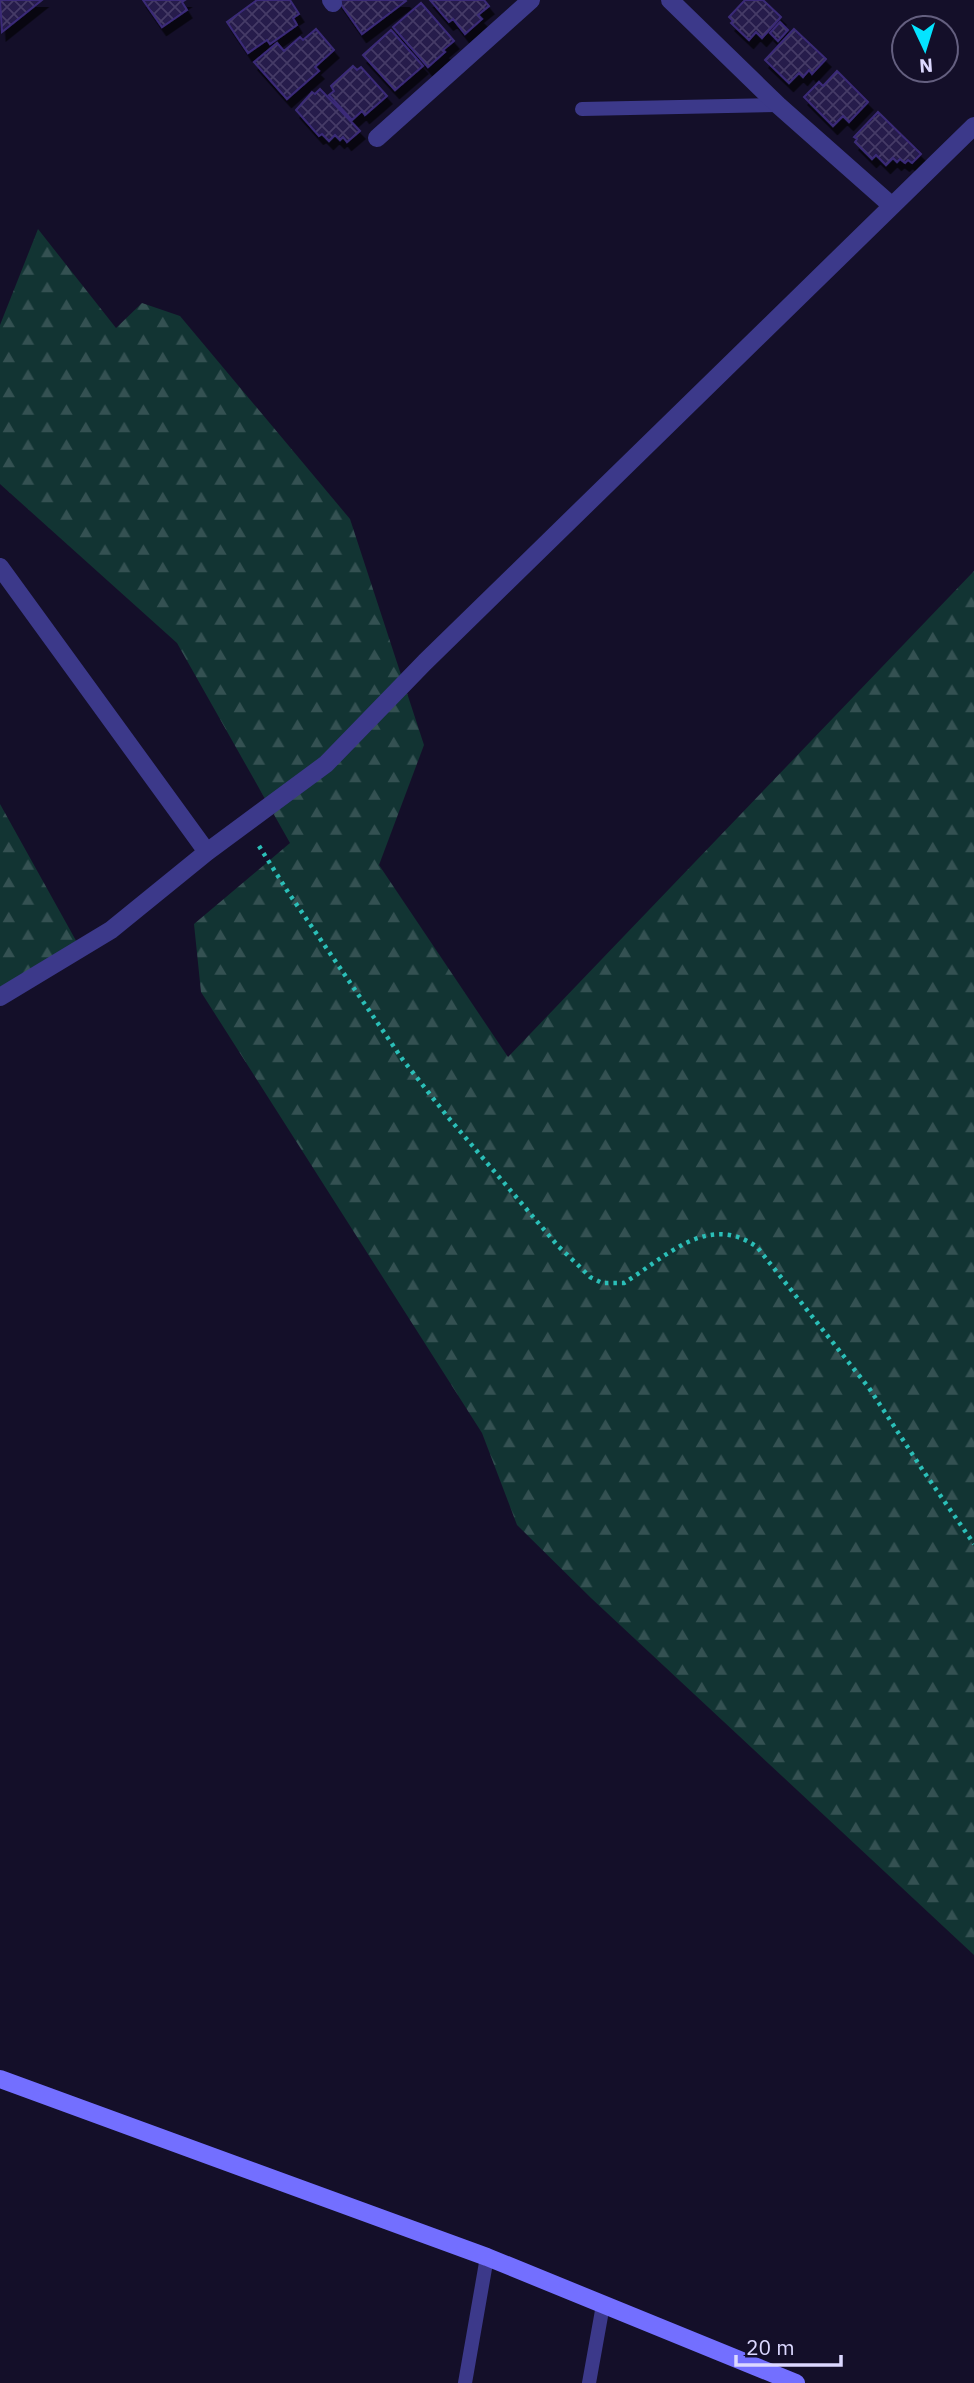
<svg xmlns="http://www.w3.org/2000/svg" width="974" height="2383" font-family="'IBM Plex Sans',sans-serif">
  <defs>
    <pattern id="forest-firs" width="22" height="20" patternUnits="userSpaceOnUse" patternTransform="scale(1.75)"><rect width="22" height="20" fill="#123433"/><path d="M5 1l3.5 6h-7zM16 11l3.5 6h-7z" fill="#345152"/></pattern>
    <pattern id="building-cross-hatch" width="8" height="8" patternUnits="userSpaceOnUse" patternTransform="scale(1.75)"><rect width="8" height="8" fill="#251a4b"/><path d="M0 0l8 8M0 8l8-8" fill="none" stroke="#443b66"/></pattern>
    <filter id="shadow"><feDropShadow dx="4.5" dy="8" stdDeviation="0" flood-color="#0009"/></filter>
  </defs>
  <rect width="100%" height="100%" fill="#140f29"/>
  <path fill="url(#forest-firs)" d="M38,229L116,328L142,303L180,316L350,519L424,745L379,865L508,1057L974,571V1955L591,1598L517,1525L482,1433L201,992L194,924L290,843L177,643L0,484V325Z
    M0,804L84,955L0,994Z"/>
  <path fill="url(#building-cross-hatch)" stroke="#3b2c78" stroke-width="2" filter="url(#shadow)" d="M0,0H42L2,32Z
    M143,0H185L182,2L187,10L162,27Z
    M290,0L299,14L293,18L297,25L270,44L267,40L248,53L227,22L257,0Z
    M338,0H405L406,1L362,34Z
    M430,0H484L489,6L478,15L482,19L465,34L453,19L449,22Z
    M745,0H763L781,17L762,38L756,32L749,40L731,23L733,21L729,17Z
    M421,3L454,41L443,50L445,52L428,67L393,27Z
    M780,22L788,30L778,41L770,33Z
    M316,29L334,50L315,67L319,71L287,99L254,62L277,43L284,51L300,37L303,40Z
    M794,29L826,59L812,74L809,70L803,77L799,73L789,83L765,60Z
    M391,30L423,66L395,90L363,55Z
    M353,66L357,70L361,67L387,96L365,115L362,111L352,120L329,95L334,91L331,86Z
    M837,71L868,102L849,122L843,116L833,126L804,97L819,82L823,86Z
    M320,89L360,131L347,142L343,137L340,140L335,135L329,141L322,134L319,136L296,110L312,92L315,94Z
    M878,112L921,154L912,163L908,160L905,163L900,159L897,162L893,158L886,165L876,155L872,159L855,142L857,139L854,137Z"/>
  <g fill="none" stroke-linecap="round" stroke-linejoin="round">
    <path stroke="#2bbfb8" stroke-width="4.5" stroke-dasharray="3.5 5" stroke-linecap="butt" d="M259,846L288,892L403,1060L447,1116L558,1246L578,1265L590,1277L602,1283H624C666,1257 708,1212 757,1247L869,1388L924,1472L974,1544"/>
    <path stroke="#3c398a" stroke-width="14" d="M582,109L778,105
      M465,2383L487,2257
      M589,2383L603,2305"/>
    <path stroke="#3c398a" stroke-width="18" d="M331,0L333,3
      M670,0L778,105L891,205
      M377,138L531,0
      M0,567L207,852
      M0,997L111,930L207,852L326,764L425,662L974,126"/>
    <path stroke="#736fff" stroke-width="18" d="M0,2079L487,2257L796,2383"/>
  </g>
  <g transform="translate(925 49) rotate(176)"><circle r="33" fill="#140f29" stroke="#645f7f" stroke-width="2"/>
  <path d="M0-5L12 26L0 18L-12 26Z" fill="#04e4ff"/>
  <text y="-10" font-size="19" font-weight="bold" text-anchor="middle" fill="#dcd8ff">N</text>
  </g>
  <path d="M736 2355v10h105v-10" fill="none" stroke="#dcd8ff" stroke-width="3.5"/>
  <text x="746" y="2355" font-size="21" fill="#dcd8ff" stroke="#140f29" stroke-width="5" paint-order="stroke">20 m</text>
</svg>
